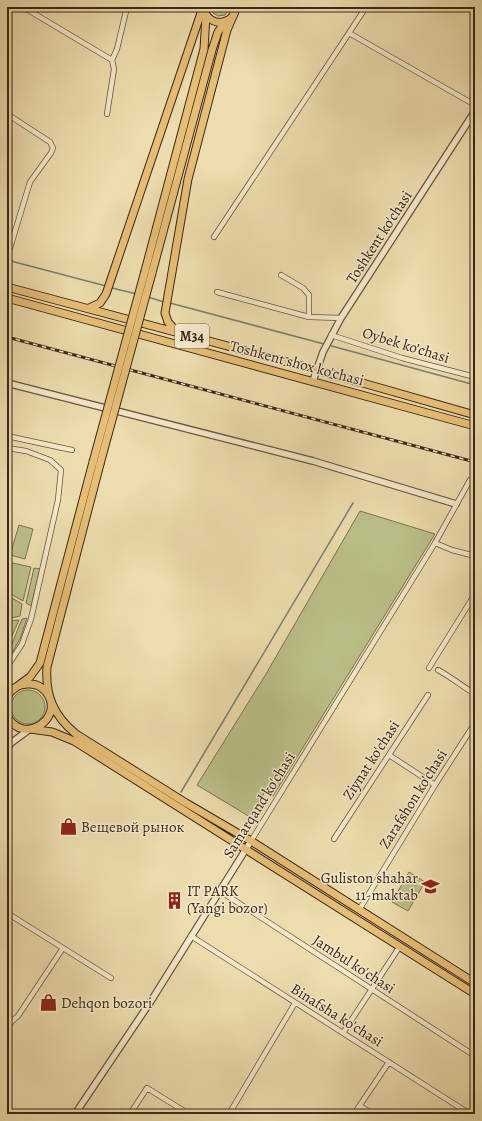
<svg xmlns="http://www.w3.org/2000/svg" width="482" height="1121" font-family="Alegreya,serif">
  <rect width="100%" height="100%" fill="#eddcad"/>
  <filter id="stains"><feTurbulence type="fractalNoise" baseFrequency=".005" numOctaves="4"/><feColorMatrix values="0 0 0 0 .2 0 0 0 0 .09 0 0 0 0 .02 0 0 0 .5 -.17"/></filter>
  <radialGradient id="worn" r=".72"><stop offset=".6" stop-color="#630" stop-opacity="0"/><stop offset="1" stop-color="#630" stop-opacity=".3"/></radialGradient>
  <path fill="#bbbf88" stroke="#7a7350" d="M211,7H228L227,12L225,15L218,16L213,13Z
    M360,511L435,534L273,796L265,792L250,817L197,785L266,674Z
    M19,525L33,529L25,559L10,555Z
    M8,562L31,567L23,601L7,592Z
    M34,568L40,569L31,606L26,603Z
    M7,595L22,604L20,616L7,619Z
    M27,618L20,639L7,661V656L22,619Z
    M19,620L7,647V621Z
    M11 707a17 17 0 1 1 34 0a17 17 0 1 1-34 0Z
    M409,872L425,882L408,911L392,902Z"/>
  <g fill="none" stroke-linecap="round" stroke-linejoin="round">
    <path stroke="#777e77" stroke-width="1.5" d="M7,260L106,286
      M112,288L137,294
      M148,297L164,302
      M170,303L324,344
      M328,345L475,385
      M181,792L353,503"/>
    <defs>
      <path id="minor" d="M23,7L112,60
        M349,33L366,7
        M7,114L50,142L53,148L51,153L30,182L10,248L7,252
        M107,114L114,69L112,60L117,49L127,7
        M214,237L349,33L475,105
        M281,275L303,288L309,295V317
        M217,292L309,317L341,318
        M331,335L402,358L475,377
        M7,436L72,450
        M7,448L26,451L50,460L61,470L58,500L31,619L22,644L7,667
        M435,543L452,550L475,556
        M429,668L475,594
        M438,670C451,677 462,686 475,694
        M389,755L435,785
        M334,839L428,695
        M251,841L435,543L470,480L475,478
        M220,891L475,1056
        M359,910L435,785L475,723
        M7,913L63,948L18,1016L12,1021L7,1029
        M191,936L470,1114
        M63,948L111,978
        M343,1033L400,946
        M360,1106L373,1114
        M78,1110L84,1114
        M130,1114L147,1088L189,1114
        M229,1114L295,1003
        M354,1114L389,1062"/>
      <path id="tertiary" d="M313,381L323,352L341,318L475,111
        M7,383L313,461L456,504
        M7,730V717
        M7,749L11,743L30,729
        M75,1114L151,1001L251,841"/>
      <path id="primary" d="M205,13C214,28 234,24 236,7
        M145,271L204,49L206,16
        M152,273L212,50L218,32L225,22
        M100,464L47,667C45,696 54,716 76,734L186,803L251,841L475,983
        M19,685L30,677L40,663L93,462
        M7,697C12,688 19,683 30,684C36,684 42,687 46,692C66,717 24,747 7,716
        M30,729L52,732L74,741L475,994"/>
      <path id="trunk" d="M7,287L317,370L475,415
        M7,298L475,426
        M89,308L100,303L106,294L203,7
        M176,331L168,322L165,313L188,179L227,30L234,14"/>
    </defs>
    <use href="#minor" stroke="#67543e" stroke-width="6"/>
    <use href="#tertiary" stroke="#67543e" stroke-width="8"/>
    <use href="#primary" stroke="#3a2719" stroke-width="9"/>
    <use href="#trunk" stroke="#3a2719" stroke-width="9"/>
    <use href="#minor" stroke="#f3e8ca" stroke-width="4.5"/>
    <use href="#tertiary" stroke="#f3e8ca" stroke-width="5.5"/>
    <use href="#primary" stroke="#e6be76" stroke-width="7"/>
    <use href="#trunk" stroke="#e6be76" stroke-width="7"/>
    <defs>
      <path id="rail" d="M7,337L475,462"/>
    </defs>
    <use href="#rail" stroke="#3a2719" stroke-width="3"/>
    <use href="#rail" stroke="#f3e8ca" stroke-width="1.5" stroke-dasharray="4.5" stroke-linecap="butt"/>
    <defs>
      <path id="primary-bridge" d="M93,462L145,271
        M100,464L152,273"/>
    </defs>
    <use href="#primary-bridge" stroke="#3a2719" stroke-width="9" stroke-linecap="butt"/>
    <use href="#primary-bridge" stroke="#e6be76" stroke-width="7"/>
  </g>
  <defs>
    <symbol id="shop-bare" viewBox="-9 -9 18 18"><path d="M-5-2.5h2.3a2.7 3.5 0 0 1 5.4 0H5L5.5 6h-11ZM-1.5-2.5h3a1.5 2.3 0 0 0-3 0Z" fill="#8f2418" stroke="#f3e8ca" stroke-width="2.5" paint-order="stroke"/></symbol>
    <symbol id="school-bare" viewBox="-9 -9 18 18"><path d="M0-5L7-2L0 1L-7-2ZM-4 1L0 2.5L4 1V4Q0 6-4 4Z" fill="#8f2418" stroke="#f3e8ca" stroke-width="2.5" paint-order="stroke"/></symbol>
    <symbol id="building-bare" viewBox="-9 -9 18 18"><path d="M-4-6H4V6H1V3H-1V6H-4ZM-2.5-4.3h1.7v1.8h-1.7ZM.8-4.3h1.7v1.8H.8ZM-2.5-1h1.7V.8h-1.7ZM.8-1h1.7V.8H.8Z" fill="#8f2418" stroke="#f3e8ca" stroke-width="2.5" paint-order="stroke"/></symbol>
  </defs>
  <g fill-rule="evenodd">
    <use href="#shop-bare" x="56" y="814" width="25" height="25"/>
    <use href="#school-bare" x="418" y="874" width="25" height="25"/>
    <use href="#building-bare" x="162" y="888" width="25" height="25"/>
    <use href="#shop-bare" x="36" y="990" width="25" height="25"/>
  </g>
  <g text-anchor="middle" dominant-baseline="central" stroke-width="3" stroke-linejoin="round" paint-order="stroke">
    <rect fill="#f3e8ca" stroke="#72614e" stroke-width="1" x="175" y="324" width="34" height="24" rx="3"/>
    <g font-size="14" font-weight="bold" fill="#3a2719">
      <text x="192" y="336">M34</text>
    </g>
    <g font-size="15" fill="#3a2719" stroke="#f3e8ca">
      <text transform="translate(379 237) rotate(-57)">Toshkent ko'chasi</text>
      <text transform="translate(406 345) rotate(17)">Oybek ko’chasi</text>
      <text transform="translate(297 363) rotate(15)">Toshkent shox ko'chasi</text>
      <text transform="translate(371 760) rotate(-57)">Ziynat ko'chasi</text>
      <text transform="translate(413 799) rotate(-58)">Zarafshon ko'chasi</text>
      <text transform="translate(259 805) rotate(-58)">Samarqand ko'chasi</text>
      <text transform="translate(354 964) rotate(33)">Jambul ko'chasi</text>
      <text transform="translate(337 1015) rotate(32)">Binafsha ko'chasi</text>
    </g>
    <g font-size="15" fill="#3a2719" stroke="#f3e8ca" text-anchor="start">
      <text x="81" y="827">Вещевой рынок</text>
      <text x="418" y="878" text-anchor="end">Guliston shahar<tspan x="418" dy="17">11-maktab</tspan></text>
      <text x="187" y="891">IT PARK<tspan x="187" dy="17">(Yangi bozor)</tspan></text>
      <text x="61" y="1003">Dehqon bozori</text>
    </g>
  </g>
  <rect width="482" height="1121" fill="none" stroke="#eddcad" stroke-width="24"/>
  <rect x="8" y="8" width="466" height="1105" fill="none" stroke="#3a2719" stroke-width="2"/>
  <rect x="12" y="12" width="458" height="1097" fill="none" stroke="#3a2719"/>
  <rect width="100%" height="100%" filter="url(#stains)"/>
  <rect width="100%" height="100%" fill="url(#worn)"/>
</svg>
